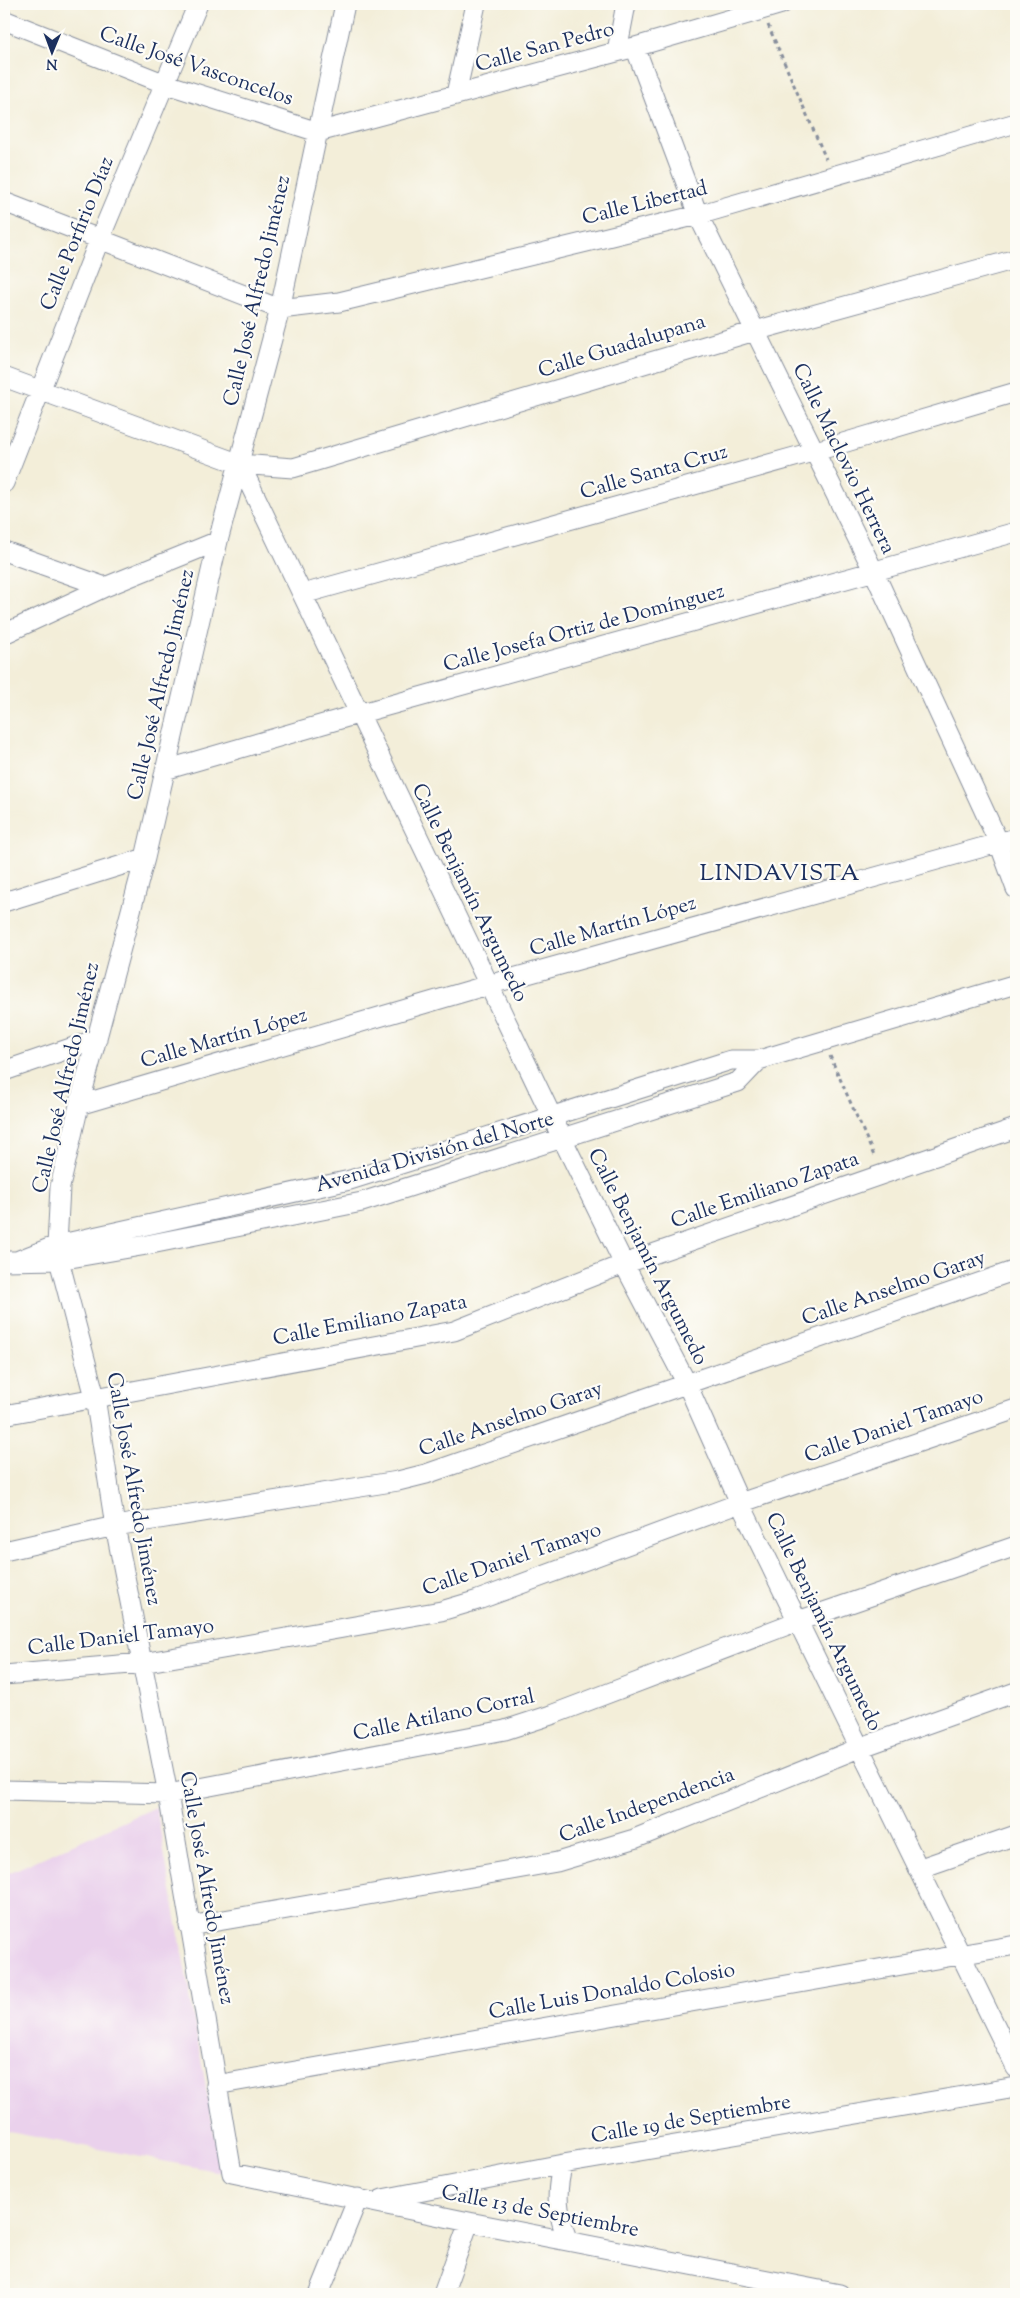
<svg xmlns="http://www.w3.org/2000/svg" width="1020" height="2298" font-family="'Sorts Mill Goudy',serif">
  <rect width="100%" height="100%" fill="#fdfcf7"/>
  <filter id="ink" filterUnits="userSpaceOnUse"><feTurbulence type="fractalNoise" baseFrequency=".02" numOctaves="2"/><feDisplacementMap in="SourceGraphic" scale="10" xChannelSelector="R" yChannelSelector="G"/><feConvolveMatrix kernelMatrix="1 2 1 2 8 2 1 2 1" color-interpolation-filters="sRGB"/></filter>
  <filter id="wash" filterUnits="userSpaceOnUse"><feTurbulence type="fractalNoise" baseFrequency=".0096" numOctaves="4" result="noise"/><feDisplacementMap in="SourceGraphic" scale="20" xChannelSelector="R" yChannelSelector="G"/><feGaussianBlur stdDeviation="1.12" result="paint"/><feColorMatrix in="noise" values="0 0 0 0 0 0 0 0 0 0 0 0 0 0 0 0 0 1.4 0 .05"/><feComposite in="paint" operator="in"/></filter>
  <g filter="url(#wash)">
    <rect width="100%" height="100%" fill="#f3eed9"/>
    <path fill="#ead1ec" d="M156,1807L177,1924L221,2172L4,2131V1875Z"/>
  </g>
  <g filter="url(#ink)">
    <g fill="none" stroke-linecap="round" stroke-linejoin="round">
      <defs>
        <path id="minor" d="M345,4L280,309L218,541L145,858L79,1105L60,1187L57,1245L59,1260L95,1397L115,1526L168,1794L232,2173L469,2222L840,2294
          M4,20L163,83L318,132L635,47L782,4
          M635,47L698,215L874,572L999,843L1016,889
          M617,51L626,4
          M456,94L476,4
          M4,202L280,309L339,302L698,215L1016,123
          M4,377L240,464L293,468L755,331L1016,259
          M240,464L563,1140L624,1264L687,1384L740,1503L1016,2068
          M4,483L100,238L198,4
          M4,551L105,587
          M303,594L816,451L1016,392
          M4,634L105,587L218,541
          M165,770L358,714L1016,532
          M4,902L145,858
          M4,1071L97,1039
          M79,1105L488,985L1016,838
          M19,1260L57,1245L350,1180L731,1060H759L1016,984
          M4,1261L59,1260L141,1246L362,1202L738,1082L759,1060
          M4,1415L454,1331L624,1264L1016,1128
          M4,1551L115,1526L398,1481L426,1474L1016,1270
          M4,1675L142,1663L441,1611L478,1600L740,1503L1016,1409
          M4,1790L168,1794L505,1730L551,1715L798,1621L1016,1546
          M918,1869L1016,1835
          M189,1926L557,1862L634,1839L859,1748L1016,1692
          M216,2085L1016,1945
          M563,2164C555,2192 557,2214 568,2241
          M382,2199L563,2164L1016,2087
          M319,2294L358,2198
          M443,2294L469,2222"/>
      </defs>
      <use href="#minor" stroke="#878e9c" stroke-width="21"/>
      <path stroke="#878e9c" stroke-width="3" stroke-dasharray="4 4" stroke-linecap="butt" d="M768,25L826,159
        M830,1056L875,1158"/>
      <use href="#minor" stroke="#fff" stroke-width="19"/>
    </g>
  </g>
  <g text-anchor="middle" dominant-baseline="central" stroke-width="4.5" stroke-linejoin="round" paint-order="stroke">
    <g font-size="21" fill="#1b2f5e" stroke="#fdfcf7">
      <text transform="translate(545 48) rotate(-15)">Calle San Pedro</text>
      <text transform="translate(196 67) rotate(19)">Calle José Vasconcelos</text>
      <text transform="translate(645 204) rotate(-14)">Calle Libertad</text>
      <text transform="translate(78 234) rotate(-68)">Calle Porfirio Díaz</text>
      <text transform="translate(258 291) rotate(-77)">Calle José Alfredo Jiménez</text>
      <text transform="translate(622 347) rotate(-17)">Calle Guadalupana</text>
      <text transform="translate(843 459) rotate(64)">Calle Maclovio Herrera</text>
      <text transform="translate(654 473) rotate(-16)">Calle Santa Cruz</text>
      <text transform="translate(584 629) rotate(-15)">Calle Josefa Ortiz de Domínguez</text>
      <text transform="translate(162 685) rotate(-77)">Calle José Alfredo Jiménez</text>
      <text transform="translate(469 893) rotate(64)">Calle Benjamín Argumedo</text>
      <text transform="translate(613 927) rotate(-16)">Calle Martín López</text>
      <text transform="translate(224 1039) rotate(-16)">Calle Martín López</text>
      <text transform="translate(67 1078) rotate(-77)">Calle José Alfredo Jiménez</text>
      <text transform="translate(435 1153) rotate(-16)">Avenida División del Norte</text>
      <text transform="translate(765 1191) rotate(-19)">Calle Emiliano Zapata</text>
      <text transform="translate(647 1257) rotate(63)">Calle Benjamín Argumedo</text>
      <text transform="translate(894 1289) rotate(-19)">Calle Anselmo Garay</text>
      <text transform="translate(370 1321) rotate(-11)">Calle Emiliano Zapata</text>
      <text transform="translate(511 1420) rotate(-19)">Calle Anselmo Garay</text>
      <text transform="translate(894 1427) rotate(-19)">Calle Daniel Tamayo</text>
      <text transform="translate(133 1489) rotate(80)">Calle José Alfredo Jiménez</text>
      <text transform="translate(512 1560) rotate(-19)">Calle Daniel Tamayo</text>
      <text transform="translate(823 1622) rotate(64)">Calle Benjamín Argumedo</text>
      <text transform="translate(121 1638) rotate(-7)">Calle Daniel Tamayo</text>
      <text transform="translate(444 1716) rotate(-12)">Calle Atilano Corral</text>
      <text transform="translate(647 1806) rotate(-20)">Calle Independencia</text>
      <text transform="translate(206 1888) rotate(80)">Calle José Alfredo Jiménez</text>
      <text transform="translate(612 1992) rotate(-10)">Calle Luis Donaldo Colosio</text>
      <text transform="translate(691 2120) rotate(-10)">Calle 19 de Septiembre</text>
      <text transform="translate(540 2212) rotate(11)">Calle 13 de Septiembre</text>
    </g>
    <g font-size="24" letter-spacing="1" fill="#1b2f5e" stroke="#fdfcf7">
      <text x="780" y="874">LINDAVISTA</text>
    </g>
  </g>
  <rect width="1020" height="2298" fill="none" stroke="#fdfcf7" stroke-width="20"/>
  <g transform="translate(52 52) rotate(181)" stroke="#fdfcf7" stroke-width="4" paint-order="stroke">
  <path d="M0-4L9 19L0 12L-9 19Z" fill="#1b2f5e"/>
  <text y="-8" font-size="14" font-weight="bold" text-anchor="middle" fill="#1b2f5e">N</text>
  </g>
</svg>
